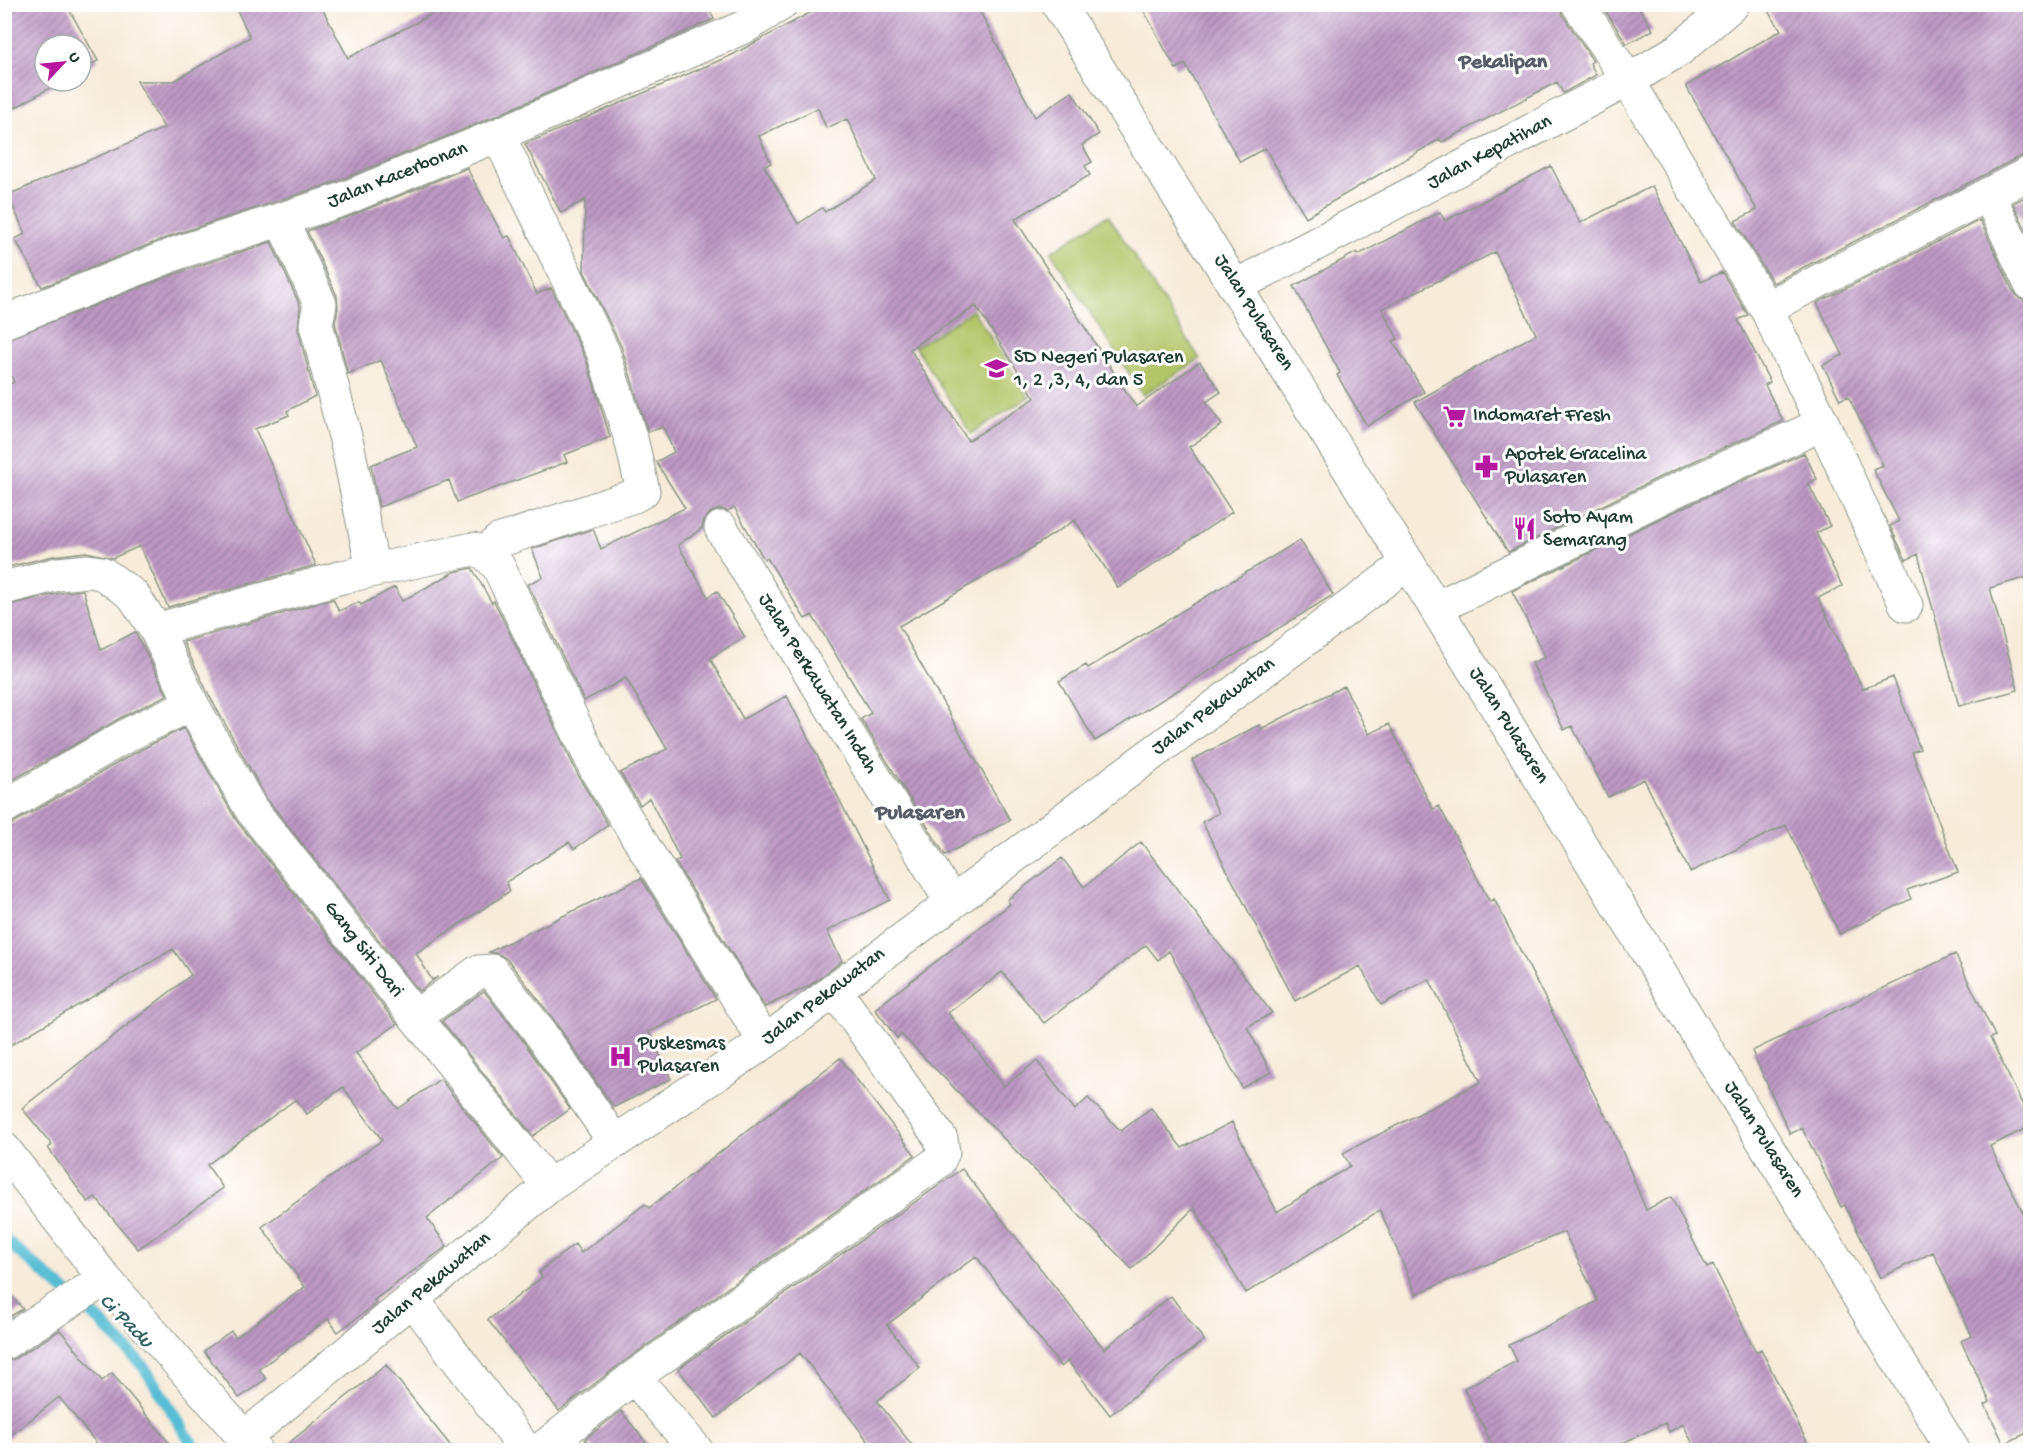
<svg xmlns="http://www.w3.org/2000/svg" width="2035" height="1455" font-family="'Gochi Hand',sans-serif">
  <defs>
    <pattern id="building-hatch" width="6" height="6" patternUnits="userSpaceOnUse" patternTransform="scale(1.5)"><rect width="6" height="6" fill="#bd99c4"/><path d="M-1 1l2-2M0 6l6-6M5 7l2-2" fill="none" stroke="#997ea0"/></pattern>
  </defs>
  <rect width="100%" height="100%" fill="#fff"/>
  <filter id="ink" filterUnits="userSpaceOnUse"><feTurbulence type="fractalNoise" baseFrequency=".0167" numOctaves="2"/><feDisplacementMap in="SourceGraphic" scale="12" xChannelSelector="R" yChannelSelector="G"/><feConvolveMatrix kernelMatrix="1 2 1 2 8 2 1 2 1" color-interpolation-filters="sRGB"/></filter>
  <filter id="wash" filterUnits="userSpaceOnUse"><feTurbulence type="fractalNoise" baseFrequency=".008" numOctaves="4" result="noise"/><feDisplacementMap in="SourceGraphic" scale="24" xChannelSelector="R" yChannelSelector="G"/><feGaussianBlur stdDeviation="1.35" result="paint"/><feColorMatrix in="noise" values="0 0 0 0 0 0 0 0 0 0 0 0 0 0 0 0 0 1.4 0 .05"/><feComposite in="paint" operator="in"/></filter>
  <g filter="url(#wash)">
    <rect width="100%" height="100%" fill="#f7ebd9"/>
    <path fill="#b3c568" stroke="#69814e" stroke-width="1.5" d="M1108,215L1200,359L1143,395L1051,252Z
      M973,310L1029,397L971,434L915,347Z"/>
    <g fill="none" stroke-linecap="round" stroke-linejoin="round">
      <path stroke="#56bdd4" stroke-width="12" d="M4,1239L99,1320L144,1367L196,1450"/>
    </g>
    <g id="blocks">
      <path fill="url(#building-hatch)" fill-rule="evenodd" d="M4,4H66L98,61L81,70V45H45V81H62L4,114Z
        M234,4H320L348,58L451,4H707L714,19L491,118L335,182L173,235L42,287L15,239L25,234L8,195L164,128L137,81H174L250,37Z
        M826,4H976L1035,117L1072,92L1099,134L1082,145L1092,162L1085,166L1090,175L1015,219L1136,407L1200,362L1221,392L1206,402L1222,425L1189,447L1232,512L1118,588L1075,520L1010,562L899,626L1010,820L945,855L861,719L871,713L812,615L805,619L767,558L764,559L734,507L728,511L720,509L711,512L704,520L702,528L678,545L708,597L717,591L745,637L710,658L743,719L787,696L890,900L827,931L842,961L809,986L765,1007L675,862L680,859L649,798L640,805L620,773L667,749L626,678L584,701L528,584L543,577L532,549L593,529L601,549L685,508L656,462L674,452L663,427L648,432L621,346L584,271L585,200L561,213L525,144L732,55ZM818,108L826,128L847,119L876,180L825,212L822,208L798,224L764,166L771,163L759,136ZM976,306L1035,398L968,441L910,349Z
        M1140,4H1559L1562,14L1593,61L1590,63L1596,75L1563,93L1557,82L1442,142L1440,139L1306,217L1265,148L1240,162L1185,64L1176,69Z
        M1601,4H1637L1653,30L1627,44Z
        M1763,4H2031V154L2021,156L1773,283L1735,221L1757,210L1686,86L1781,30Z
        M1551,166L1580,223L1652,186L1701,282L1722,272L1748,315L1738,320L1770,382L1765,385L1783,421L1666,474L1508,552L1415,402L1536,334L1495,252L1382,309L1398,339L1393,341L1424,392L1367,426L1337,375L1340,373L1294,286L1357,252L1358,255L1440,212L1445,221Z
        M467,168L504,238L509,236L537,294L551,288L586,359L610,437L564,455L567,462L457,502L449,480L379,507L371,465L417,447L381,360L348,374L335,323L338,308L337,296L307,231L348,217Z
        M2031,194V240L2013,203Z
        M1980,220L2013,291L2020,299L2031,301V576L1990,588L2018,690L1959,706L1918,554L1906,560L1890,526L1899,521L1873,469L1883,465L1848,396L1840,400L1823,365L1843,355L1817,303Z
        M271,242L300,306L298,329L315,396L287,411L289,415L255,429L316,565L168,607L140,546L113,558L86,552L53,556L4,568V386L14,382L4,360V340L186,270Z
        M1804,453L1817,479L1808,483L1830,526L1816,533L1842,586L1818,598L1863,689L1893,677L1920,749L1912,752L1958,872L1907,890L1911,899L1840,934L1786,825L1690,872L1644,779L1608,797L1572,726L1564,730L1532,663L1545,657L1512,591L1682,508Z
        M1300,540L1333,595L1095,741L1059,681L1086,665L1088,668Z
        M472,568L492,603L494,601L581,781L608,825L574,849L569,842L506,882L510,891L416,953L432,980L438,977L419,991L267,799L209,695L183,642L333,599L339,611L359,602L361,605L395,587L402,601L454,572Z
        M83,590L101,650L135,632L167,695L122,717L4,785V606L61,593Z
        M1344,686L1369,734L1389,724L1433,809L1439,806L1490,902L1494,899L1608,1121H1610L1646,1210L1671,1197L1707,1268L1713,1265L1756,1352L1761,1349L1811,1450H1696L1683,1424L1669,1432L1665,1423L1608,1450H1495L1464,1388L1517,1361L1509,1345L1598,1301L1564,1232L1416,1294L1380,1210L1246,1293L1194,1208L1132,1269L901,1034L897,1038L875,1009L1010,904L1007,900L1062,858L1084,887L1141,842L1272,1013L1247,1027L1271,1072L1242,1088L1169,951L1158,960L1146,945L1044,1023L1002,972L948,1013L1004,1086L1037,1061L1075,1110L1088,1098L1121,1131L1151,1108L1182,1148L1232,1122L1277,1212L1350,1166L1343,1153L1481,1082L1429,979L1381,1005L1360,966L1295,1001L1202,822L1219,813L1192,760L1259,725L1261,729Z
        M184,728L236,820L397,1024L356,1053L398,1109L440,1079L503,1158L427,1218L447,1246L374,1300L376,1304L338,1332L328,1319L259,1369L266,1379L239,1398L204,1351L231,1331L236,1337L305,1287L262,1227L382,1140L343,1087L307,1114L296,1099L207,1165L223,1188L138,1249L95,1197L88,1202L48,1148L52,1145L22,1108L191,975L173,949L4,1049V826L13,823L140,750Z
        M641,878L716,999L649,1032L671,1079L614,1107L551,1016L507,959L499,954L489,952Z
        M1955,954L1995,1036L1990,1038L2031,1122V1126L1990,1146L2031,1229V1431L2004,1444L1985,1405L1990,1402L1961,1341L1972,1336L1933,1252L1880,1278L1845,1205L1841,1207L1802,1128L1790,1134L1752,1051Z
        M484,991L521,1038L570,1109L533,1136L442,1021Z
        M840,1058L915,1155L623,1362L559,1411L488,1320L542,1277L539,1272L575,1244L581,1253L645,1204L649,1208Z
        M962,1169L1104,1349L1171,1296L1204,1340L1110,1415L1068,1361L1061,1367L976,1256L887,1325L920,1368L877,1401L916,1450H875L800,1353L716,1418L678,1369Z
        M4,1287L23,1309L4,1320Z
        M60,1330L102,1381L112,1373L175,1450H102L59,1397L4,1441V1362L14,1359Z
        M386,1365L454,1450H280Z
        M621,1411L652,1450H594L585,1439Z"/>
    </g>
  </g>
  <g filter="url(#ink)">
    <use href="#blocks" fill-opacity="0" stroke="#8b9486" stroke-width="1.5"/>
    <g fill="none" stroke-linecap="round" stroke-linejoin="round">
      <defs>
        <path id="street" d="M1578,4L1622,71L1766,308L1823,424L1906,605
          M1989,195L2030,283
          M282,221L320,304L316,324L348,448L373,570
          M1236,286L1641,73L1680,49L1733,4
          M1766,308L2030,173
          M4,322L180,252L341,200L498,135L746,26L781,4
          M721,528L951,901
          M485,553L498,541L634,496L643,491L632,443L603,352L498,135
          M4,588L58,574L88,571L102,573L133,595L156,630L342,577L473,549L485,553L498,566L598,773L765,1042
          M1436,608L1674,491L1823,424
          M156,630L192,704L251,809L549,1186
          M4,807L131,733L192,704
          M415,1017L478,972L492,971L536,1027L614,1141
          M4,1149L105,1279L255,1450
          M413,1300L526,1450
          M4,1343L105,1279
          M634,1377L696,1450
          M245,1437L549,1186L765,1042L1408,563
          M540,1450L634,1377L938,1162L943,1152L941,1139L834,989"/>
        <path id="primary" d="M1058,4L1408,563L1953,1450"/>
      </defs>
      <use href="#street" stroke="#8b9486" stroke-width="35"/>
      <use href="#primary" stroke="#8b9486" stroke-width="35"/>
      <use href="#street" stroke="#fff" stroke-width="33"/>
      <use href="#primary" stroke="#fff" stroke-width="33"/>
    </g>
  </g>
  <defs>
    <symbol id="school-bare" viewBox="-9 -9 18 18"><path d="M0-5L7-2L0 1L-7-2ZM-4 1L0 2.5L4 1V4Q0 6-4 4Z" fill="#b5179e" stroke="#fff" stroke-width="2.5" paint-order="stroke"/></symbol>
    <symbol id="supermarket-bare" viewBox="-9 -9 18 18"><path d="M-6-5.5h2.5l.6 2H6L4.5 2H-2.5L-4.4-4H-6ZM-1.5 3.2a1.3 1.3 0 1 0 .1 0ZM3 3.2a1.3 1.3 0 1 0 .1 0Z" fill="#b5179e" stroke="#fff" stroke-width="2.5" paint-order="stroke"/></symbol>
    <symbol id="pharmacy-bare" viewBox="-9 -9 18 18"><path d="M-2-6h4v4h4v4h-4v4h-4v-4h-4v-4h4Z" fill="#b5179e" stroke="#fff" stroke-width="2.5" paint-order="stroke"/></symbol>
    <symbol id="restaurant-bare" viewBox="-9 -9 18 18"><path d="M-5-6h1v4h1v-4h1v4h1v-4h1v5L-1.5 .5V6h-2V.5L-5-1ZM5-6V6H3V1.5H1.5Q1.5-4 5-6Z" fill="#b5179e" stroke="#fff" stroke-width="2.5" paint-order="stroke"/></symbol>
    <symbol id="hospital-bare" viewBox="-9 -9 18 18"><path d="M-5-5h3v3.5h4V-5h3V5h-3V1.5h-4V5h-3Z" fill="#b5179e" stroke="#fff" stroke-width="2.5" paint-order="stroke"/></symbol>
  </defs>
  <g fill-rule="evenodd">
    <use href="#school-bare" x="980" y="352" width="33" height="33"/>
    <use href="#supermarket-bare" x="1438" y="400" width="33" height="33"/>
    <use href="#pharmacy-bare" x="1470" y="450" width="33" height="33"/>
    <use href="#restaurant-bare" x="1508" y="512" width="33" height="33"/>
    <use href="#hospital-bare" x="604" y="1040" width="33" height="33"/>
  </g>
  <g text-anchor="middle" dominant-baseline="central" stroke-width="6" stroke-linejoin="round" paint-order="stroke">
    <g font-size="20" fill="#1f3d34" stroke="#fff">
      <text transform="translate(1490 153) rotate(-28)">Jalan Kepatihan</text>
      <text transform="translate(398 176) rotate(-22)">Jalan Kacerbonan</text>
      <text transform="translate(1253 313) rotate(58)">Jalan Pulasaren</text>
      <text transform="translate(817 684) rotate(58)">Jalan Perkawatan Indah</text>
      <text transform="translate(1214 707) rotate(-37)">Jalan Pekawatan</text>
      <text transform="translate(1508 726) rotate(58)">Jalan Pulasaren</text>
      <text transform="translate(363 950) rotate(52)">Gang Siti Dari</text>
      <text transform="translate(824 997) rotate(-37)">Jalan Pekawatan</text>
      <text transform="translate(1763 1140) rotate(58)">Jalan Pulasaren</text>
      <text transform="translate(432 1284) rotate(-40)">Jalan Pekawatan</text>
    </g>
    <g font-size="20" fill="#1f3d34" stroke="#fff" text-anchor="start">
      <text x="1014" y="358">SD Negeri Pulasaren<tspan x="1014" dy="23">1, 2 ,3, 4, dan 5</tspan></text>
      <text x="1473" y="416">Indomaret Fresh</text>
      <text x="1505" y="455">Apotek Gracelina<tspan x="1505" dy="23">Pulasaren</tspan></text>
      <text x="1543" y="518">Soto Ayam<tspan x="1543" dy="23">Semarang</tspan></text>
      <text x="638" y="1044">Puskesmas<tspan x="638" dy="23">Pulasaren</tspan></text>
    </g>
    <g font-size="21" font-style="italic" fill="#306364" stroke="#fff">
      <text transform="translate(125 1322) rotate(45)">Ci Padu</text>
    </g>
    <g font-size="22" font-weight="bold" fill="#565d66" stroke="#fff">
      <text x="1503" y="63">Pekalipan</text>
      <text x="920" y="814">Pulasaren</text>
    </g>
  </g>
  <rect width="2035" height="1455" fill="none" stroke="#fff" stroke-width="24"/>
  <g transform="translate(63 63) rotate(64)"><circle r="28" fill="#ffffff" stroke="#a5b1ae" stroke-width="1.5"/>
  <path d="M0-4.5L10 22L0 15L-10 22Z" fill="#b5179e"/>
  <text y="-9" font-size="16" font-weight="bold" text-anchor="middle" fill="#1f3d34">U</text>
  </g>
</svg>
